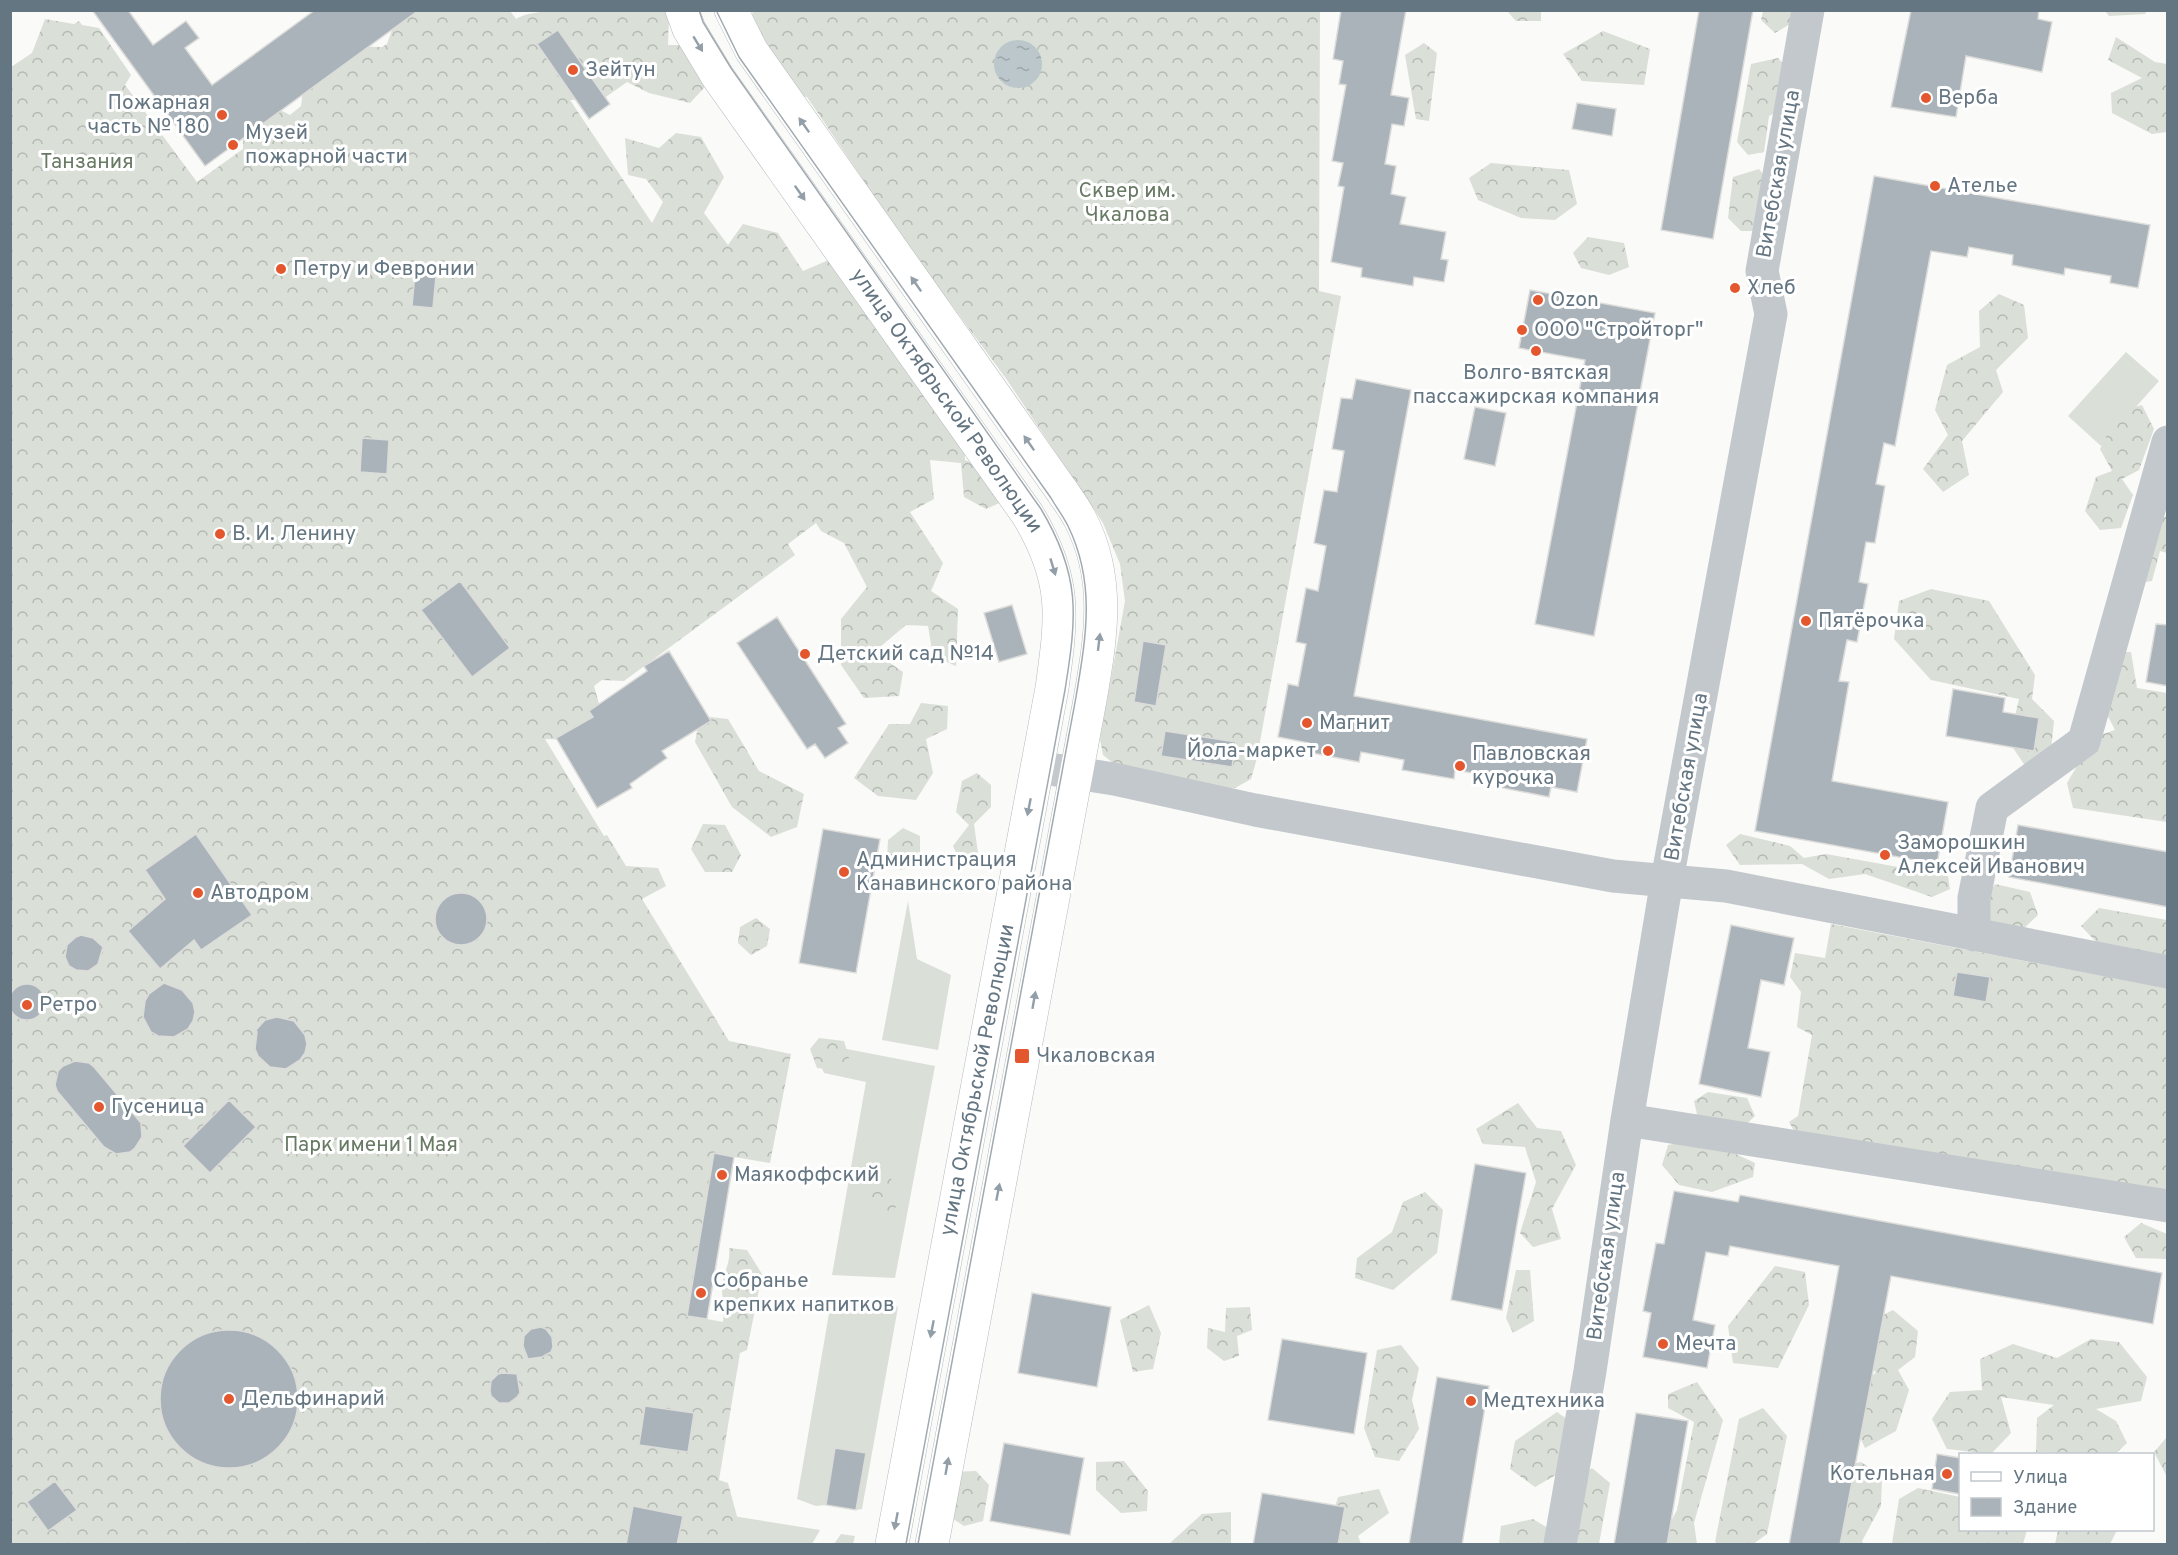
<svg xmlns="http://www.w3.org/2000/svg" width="2178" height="1555" font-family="Overpass,sans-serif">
  <defs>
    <pattern id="forest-crowns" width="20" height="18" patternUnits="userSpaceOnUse" patternTransform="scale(1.5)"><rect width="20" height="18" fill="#dadfd7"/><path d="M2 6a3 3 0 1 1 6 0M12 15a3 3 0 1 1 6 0" fill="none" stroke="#b4b9b4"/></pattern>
    <pattern id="water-ripples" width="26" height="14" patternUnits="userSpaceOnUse" patternTransform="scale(1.5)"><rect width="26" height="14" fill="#bbc7cb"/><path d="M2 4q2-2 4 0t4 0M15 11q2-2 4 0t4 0" fill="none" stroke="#9ca6aa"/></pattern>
  </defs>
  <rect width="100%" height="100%" fill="#fafaf8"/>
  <path fill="#dadfd7" d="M2126,352L2159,381L2101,446L2068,416Z
    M908,901L917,959L951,975L938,1050L882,1040Z
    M831,1046L935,1066L895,1278L832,1275L866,1082L824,1073L816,1054Z
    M854,1300L890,1303L898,1307L862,1509L856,1510L866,1453L835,1448L826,1505L816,1506L797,1499L831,1302Z
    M714,1513L820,1530L812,1544H708Z
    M841,1534L855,1536L853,1544H834Z"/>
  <path fill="url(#forest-crowns)" d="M753,10L1320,11L1319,291L1341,296L1257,758L1251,779L1235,788L1217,790L1117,766L1103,755L1100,739L1125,601L1120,564L1103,523L1007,380L906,243L807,97L796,96L750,28Z
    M399,11H510L516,19C541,4 633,11 666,11L669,15L668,45H699L717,74L690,103L649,93L627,82L603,99L570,100L652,223L663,202L646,179L628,175L625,138L659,148L676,133L701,137L724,177L704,213L728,245L743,224L778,233L803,271L831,259L964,438L965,460L1003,475L1004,501L986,509L964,497L961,463L930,460L934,499L910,512L943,563L931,591L958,609L956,666L933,656L928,626L906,625L874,652L903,672L899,696L864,698L841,665V619L867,587L844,543L821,531L816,523L788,544L795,555L624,681L602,680L594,686L601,711L572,740L545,739L604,836L607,835L626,866L658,868L666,886L642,899L729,1041L791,1054L770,1163L734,1157L707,1319L723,1322C725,1308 722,1300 722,1287C723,1272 731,1264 729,1248L747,1250L762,1274L747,1350L740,1353L719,1480L728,1483L738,1520L734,1544H11V67L32,53L45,19L74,24L79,21L82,25L99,28L131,75L125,85L197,182L243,149L244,113L258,99L290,115L301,106L305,75L342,46L382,47L387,44Z
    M1507,11H1541V21H1516Z
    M1763,11H1794L1792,23L1775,33L1761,20Z
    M2105,11H2147L2145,14L2109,16Z
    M1603,31L1650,49L1644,85L1582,81L1563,54Z
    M2116,37L2155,62L2167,64V132L2152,134L2112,113L2111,93L2142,78L2108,60Z
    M1424,43L1437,53L1429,121L1416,119L1405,55Z
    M1778,58L1793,76L1788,106L1769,116L1764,152L1748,155L1737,142L1751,64Z
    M1491,163L1569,170L1577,204L1555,220L1521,218L1478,200L1469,178Z
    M1759,169L1772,186L1761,231H1741L1728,218L1733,177Z
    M1588,237L1624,243L1629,267L1609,275L1581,268L1573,253Z
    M1999,294L2024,305L2028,338L1996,370L2003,392L1962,441L1969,475L1943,492L1923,469L1948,435L1935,410L1947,365L1980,347L1979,311Z
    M2142,405L2154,429L2139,470L2122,479L2133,495L2121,528L2100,530L2085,511L2096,477L2112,471L2100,449L2119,411Z
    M2167,516V553L2160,551L2152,581L2133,584L2137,529Z
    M1931,589L1989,601L2035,675L2032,699L2054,721L2050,760L2028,770L2009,742L2019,699L1931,680L1894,639L1899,601Z
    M2114,652H2131L2137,688L2167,693V822L2073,808L2067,783L2094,737L2115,730L2102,705Z
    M921,703L948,706L947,729L926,739L933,773L916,800L878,796L854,778L889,724H910Z
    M700,716L728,719L759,771L804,794L797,827L771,837L732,807L695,742Z
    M977,773L991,785V807L974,824L978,853L959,859L953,846L969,825L956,812L962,781Z
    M703,824L725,825L741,855L732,872H705L691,849Z
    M903,828L920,836V862L901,870L887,859L888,840Z
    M1740,834L1790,846L1804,858L1826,854L1948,876L1950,889L1932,897L1865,874L1829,879L1802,864L1740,865L1726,845Z
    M1995,884L2030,892L2038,915L2021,931L1990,927L1980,906Z
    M2099,908L2167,920V956L2100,946L2081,926Z
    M756,918L770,929L767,946L751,955L738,943L740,927Z
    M1831,924L2167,988L2168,1201L1800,1141L1789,1122L1798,1116L1812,1035L1797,1027L1801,992L1790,977L1795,953L1825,958Z
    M819,1038L844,1041L849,1058L836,1070L817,1068L810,1049Z
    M1708,1092L1747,1098L1755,1116L1739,1131L1699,1123L1694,1101Z
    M1518,1103L1537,1128L1561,1131L1576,1165L1552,1209L1561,1239L1533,1247L1520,1233L1536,1182L1525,1147L1483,1144L1476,1129Z
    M1702,1138L1755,1163L1753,1177L1712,1192L1679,1185L1662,1165L1668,1145Z
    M876,1173L891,1178L899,1205L884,1216L868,1209L859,1190Z
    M1425,1192L1443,1210L1437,1253L1393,1290L1355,1278L1357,1258L1392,1232L1403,1202Z
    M2141,1223L2167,1234V1259L2136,1258L2124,1237Z
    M1775,1266L1805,1272L1809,1305L1778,1368L1733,1363L1728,1326Z
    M1516,1270H1530L1534,1321L1513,1333L1506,1318Z
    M1149,1305L1161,1333L1153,1369L1133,1372L1120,1320Z
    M1250,1307L1252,1330L1237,1336L1239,1356L1224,1361L1207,1348L1208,1328L1225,1332L1226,1308Z
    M1893,1310L1918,1331L1915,1357L1898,1370L1909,1390L1896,1431L1865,1448L1851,1418L1859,1383L1876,1373L1864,1354L1869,1322Z
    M2091,1339L2119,1342L2147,1377L2141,1401L2096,1409L2116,1421L2127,1443L2115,1454L2036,1452L2037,1418L2054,1405L2001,1397L2011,1433L1991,1454L1947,1449L1932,1419L1950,1392L1982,1390L1980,1359L2013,1344L2057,1358Z
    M1401,1345L1419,1368L1412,1400L1419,1429L1399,1461L1375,1457L1364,1428L1377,1350Z
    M1697,1382L1723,1420L1694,1523L1697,1544H1659L1677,1510L1694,1422L1668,1408V1394Z
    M1763,1408L1787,1436L1767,1534L1753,1544H1719L1715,1542L1739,1419Z
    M1557,1412L1571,1422L1568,1468L1535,1487L1510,1469L1515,1441Z
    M2167,1437V1477L2154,1452Z
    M1124,1461L1148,1491L1147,1511L1121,1513L1096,1490V1462Z
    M1861,1462L1882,1475L1881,1506L1862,1541L1863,1544H1830L1844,1529L1834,1505L1844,1466Z
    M1592,1468L1610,1483L1599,1544H1565L1574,1480Z
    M976,1471L989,1485L983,1521L964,1526L944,1513L950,1472Z
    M1918,1488L1960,1497V1530H2027L2023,1544H1892L1899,1499Z
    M1379,1489L1389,1513L1358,1536L1361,1544H1324L1338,1497Z
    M1231,1512V1544H1169L1202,1514Z
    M1533,1519L1556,1533L1554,1544H1499L1501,1526Z
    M2058,1530H2117L2110,1544H2055Z"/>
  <path fill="url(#water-ripples)" d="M994 64a24 24 0 1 1 48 0a24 24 0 1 1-48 0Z"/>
  <path fill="#aab3b9" stroke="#dcdcda" stroke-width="1.5" d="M92,10H128L153,45L186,21L199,38L185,48L212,85L315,10H419L205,166Z
    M1341,10H1406L1391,95L1409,98L1404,126L1392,124L1385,164L1396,166L1391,194L1406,197L1400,224L1446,232L1441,259L1448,260L1444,282L1414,277L1413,286L1361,277L1362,268L1331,262L1344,187L1338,186L1343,163L1332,161L1346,85L1339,84L1343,61L1333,59Z
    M1699,10H1753L1713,239L1661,230Z
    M1911,10H2039L2038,19L2052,22L2042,72L1966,56L1956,117L1891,107Z
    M558,30L610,104L589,119L537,44Z
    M1577,103L1616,109L1612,136L1572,129Z
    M1874,176L2150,225L2138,288L2110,283L2111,276L2065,268L2064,275L2012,265L2013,255L1969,247L1967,257L1931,251L1895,446L1884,443L1876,484L1885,486L1875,543L1866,542L1859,582L1868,584L1857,642L1847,640L1839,681L1849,682L1832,781L1948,802L1937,864L1755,831Z
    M415,273L436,276L433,308L412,306Z
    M1530,290L1655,313L1594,636L1535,624L1585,360L1519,348Z
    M1356,379L1411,390L1354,696L1587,739L1577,792L1551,787L1549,797L1498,787L1500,778L1455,770L1454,779L1402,770L1404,760L1383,756L1361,752L1359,762L1307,752L1309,743L1278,737L1288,684L1298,686L1306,644L1296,642L1306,588L1318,591L1326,546L1314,543L1324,490L1337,492L1344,451L1332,449L1341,398L1352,399Z
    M1475,407L1506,413L1495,466L1464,459Z
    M362,438L389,440L387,474L360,472Z
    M460,581L510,648L472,677L421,610Z
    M1012,605L1027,654L999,662L984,613Z
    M777,617L846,724L838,728L848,743L825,758L815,744L807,749L737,643Z
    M2156,624L2168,625V686L2146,682Z
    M1143,641L1166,645L1156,706L1134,702Z
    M669,651L711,721L662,751L667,758L630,784L632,788L597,808L556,738L593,717L589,711L647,671L644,666Z
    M1953,689L2005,698L2003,712L2039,718L2034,751L1946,736Z
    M1165,731L1236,742L1232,767L1161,756Z
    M2018,825L2168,852V907L2009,877Z
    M823,829L880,839L856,973L799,963Z
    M196,834L252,915L201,950L194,940L160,969L128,931L165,899L145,870Z
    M435 919a26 26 0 1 1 52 0a26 26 0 1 1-52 0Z
    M1731,925L1794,938L1784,985L1761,980L1748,1048L1770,1052L1761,1097L1699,1084Z
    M81,935L93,938L103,947L98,964L88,971L76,970L69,966L65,957L67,945L76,937Z
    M1957,972L1990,977L1986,1002L1953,996Z
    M164,983L182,990L193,1003L195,1012L193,1021L188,1029L174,1037L158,1036L151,1032L143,1017L145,1001L149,994Z
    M9 1002a18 18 0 1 1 36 0a18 18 0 1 1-36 0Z
    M277,1017L294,1021L305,1035L307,1044L305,1053L300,1060L286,1069L270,1067L258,1056L255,1049L257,1032L256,1030L265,1020Z
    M75,1061L89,1063L94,1067L141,1123L142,1137L135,1148L130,1152L116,1154L104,1147L57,1091L55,1085L58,1071L63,1066Z
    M229,1100L256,1127L210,1173L183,1146Z
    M714,1153L734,1157L707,1319L687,1316Z
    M1475,1164L1526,1173L1502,1310L1451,1300Z
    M1674,1191L1738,1202L1740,1195L2162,1273L2153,1324L1891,1276L1840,1545H1789L1839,1266L1730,1246L1728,1256L1706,1252L1693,1320L1715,1325L1707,1368L1643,1357L1651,1313L1643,1311L1656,1243L1664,1244Z
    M1032,1293L1111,1307L1097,1387L1018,1373Z
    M541,1327L546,1329L552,1337L553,1347L551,1352L542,1357L528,1359L523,1346L524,1336L531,1329Z
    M160 1399a69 69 0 1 1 138 0a69 69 0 1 1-138 0Z
    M1282,1339L1367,1353L1354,1434L1268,1420Z
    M503,1373L517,1374L520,1393L517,1397L509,1403H499L491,1396L490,1391L491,1381L498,1374Z
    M1437,1377L1489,1386L1486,1401L1462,1545H1409Z
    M645,1406L694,1413L688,1452L639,1445Z
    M1636,1413L1688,1421L1667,1545H1614Z
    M1004,1443L1084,1458L1070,1535L990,1521Z
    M835,1448L866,1453L856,1510L826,1505Z
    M1937,1454L1960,1458V1494L1932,1489Z
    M55,1481L77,1510L48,1531L27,1502Z
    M1262,1493L1345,1507L1338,1545H1253Z
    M633,1506L683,1516L677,1545H626Z"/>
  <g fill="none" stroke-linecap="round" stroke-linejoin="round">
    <defs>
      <path id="major" d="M682,10L689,29L718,77L1028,515C1067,580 1062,616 1052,688L892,1544
        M731,10L751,50L1062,491C1068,500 1075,509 1080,519C1111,578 1101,637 1090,700L932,1544"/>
    </defs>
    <use href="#major" stroke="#b5babe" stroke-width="34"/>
    <path stroke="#c3c8cc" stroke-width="33" d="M1037,767L1114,779L1255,810L1613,876L1726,886L2168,972
      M1974,935V898L1992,808L2084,741L2168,442
      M1627,1120L2168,1206
      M1560,1544L1590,1371L1627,1120L1667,880L1771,314L1762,271L1808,10"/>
    <use href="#major" stroke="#fff" stroke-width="33"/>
    <path stroke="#a2aab0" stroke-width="1.5" d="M699,10L703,22L731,68L1041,509C1081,576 1077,615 1065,690L906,1544
      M716,10L739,57L1051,498C1056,507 1063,516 1068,526C1096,583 1086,637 1076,697L918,1544"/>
  </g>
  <defs><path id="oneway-solid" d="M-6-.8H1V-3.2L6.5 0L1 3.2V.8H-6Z" transform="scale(1.5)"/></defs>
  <g fill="#939fa8">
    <use href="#oneway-solid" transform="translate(698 44) rotate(59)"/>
    <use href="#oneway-solid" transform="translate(804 125) rotate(-125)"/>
    <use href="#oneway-solid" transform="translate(800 193) rotate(55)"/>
    <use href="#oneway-solid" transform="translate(916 284) rotate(-125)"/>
    <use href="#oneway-solid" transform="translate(1029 443) rotate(-125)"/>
    <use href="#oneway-solid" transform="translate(1053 567) rotate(73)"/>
    <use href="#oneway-solid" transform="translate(1099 642) rotate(-83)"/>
    <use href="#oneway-solid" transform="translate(1029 807) rotate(101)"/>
    <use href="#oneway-solid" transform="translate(1034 1000) rotate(-80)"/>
    <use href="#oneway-solid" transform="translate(998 1192) rotate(-79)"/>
    <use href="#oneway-solid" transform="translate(932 1329) rotate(101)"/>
    <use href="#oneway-solid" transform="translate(947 1466) rotate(-80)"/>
    <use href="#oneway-solid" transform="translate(896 1521) rotate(101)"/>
  </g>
  <g fill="#e4572e" stroke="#fff" stroke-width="2">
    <circle cx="573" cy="70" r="6"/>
    <circle cx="1926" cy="98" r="6"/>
    <circle cx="222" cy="115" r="6"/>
    <circle cx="233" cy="145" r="6"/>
    <circle cx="1935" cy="186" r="6"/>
    <circle cx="281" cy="269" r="6"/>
    <circle cx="1735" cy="288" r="6"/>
    <circle cx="1538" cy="300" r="6"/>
    <circle cx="1522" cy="330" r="6"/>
    <circle cx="1536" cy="351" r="6"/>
    <circle cx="220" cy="534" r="6"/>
    <circle cx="1806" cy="621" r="6"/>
    <circle cx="805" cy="654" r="6"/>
    <circle cx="1307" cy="723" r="6"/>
    <circle cx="1328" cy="751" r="6"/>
    <circle cx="1460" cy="766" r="6"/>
    <circle cx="1885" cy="855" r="6"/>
    <circle cx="844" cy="872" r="6"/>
    <circle cx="198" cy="893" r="6"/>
    <circle cx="27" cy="1005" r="6"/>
    <rect x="1014" y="1048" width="16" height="16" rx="3"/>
    <circle cx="99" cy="1107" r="6"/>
    <circle cx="722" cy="1175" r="6"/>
    <circle cx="701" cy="1293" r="6"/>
    <circle cx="1663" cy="1344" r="6"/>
    <circle cx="229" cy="1399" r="6"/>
    <circle cx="1471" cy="1401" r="6"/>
    <circle cx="1947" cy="1474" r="6"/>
  </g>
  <g text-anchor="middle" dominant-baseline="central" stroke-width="6" stroke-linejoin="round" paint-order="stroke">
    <g font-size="21" fill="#657683" stroke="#fff" text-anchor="start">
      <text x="585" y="70">Зейтун</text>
      <text x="1938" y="98">Верба</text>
      <text x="210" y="103" text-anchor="end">Пожарная<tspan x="210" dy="24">часть № 180</tspan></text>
      <text x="245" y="133">Музей<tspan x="245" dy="24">пожарной части</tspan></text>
      <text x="1947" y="186">Ателье</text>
      <text x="293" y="269">Петру и Февронии</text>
      <text x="1747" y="288">Хлеб</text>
      <text x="1550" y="300">Ozon</text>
      <text x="1534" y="330">ООО "Стройторг"</text>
      <text x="1536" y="373" text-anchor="middle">Волго-вятская<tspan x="1536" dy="24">пассажирская компания</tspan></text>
      <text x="232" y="534">В. И. Ленину</text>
      <text x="1818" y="621">Пятёрочка</text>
      <text x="817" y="654">Детский сад №14</text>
      <text x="1319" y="723">Магнит</text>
      <text x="1316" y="751" text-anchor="end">Йола-маркет</text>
      <text x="1472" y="754">Павловская<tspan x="1472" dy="24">курочка</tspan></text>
      <text x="1897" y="843">Заморошкин<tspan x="1897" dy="24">Алексей Иванович</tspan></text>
      <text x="856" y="860">Администрация<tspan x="856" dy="24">Канавинского района</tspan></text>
      <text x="210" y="893">Автодром</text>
      <text x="39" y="1005">Ретро</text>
      <text x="1036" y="1056">Чкаловская</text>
      <text x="111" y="1107">Гусеница</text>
      <text x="734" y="1175">Маякоффский</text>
      <text x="713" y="1281">Собранье<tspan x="713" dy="24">крепких напитков</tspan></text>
      <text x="1675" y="1344">Мечта</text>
      <text x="241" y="1399">Дельфинарий</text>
      <text x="1483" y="1401">Медтехника</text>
      <text x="1935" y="1474" text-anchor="end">Котельная</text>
    </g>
    <g font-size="21" fill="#687a64" stroke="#fff">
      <text x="87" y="162">Танзания</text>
      <text x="1127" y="191">Сквер им.<tspan x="1127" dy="24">Чкалова</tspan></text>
      <text x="371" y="1145">Парк имени 1 Мая</text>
    </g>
    <g font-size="21" fill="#657683" stroke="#fff">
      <text transform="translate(1779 174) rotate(-80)">Витебская улица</text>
      <text transform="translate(946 401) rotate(55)">улица Октябрьской Революции</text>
      <text transform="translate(1687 777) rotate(-80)">Витебская улица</text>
      <text transform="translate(978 1080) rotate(-79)">улица Октябрьской Революции</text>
      <text transform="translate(1607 1256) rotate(-82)">Витебская улица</text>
    </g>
  </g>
  <rect width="2178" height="1555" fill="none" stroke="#657683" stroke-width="24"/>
  <rect x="1959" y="1453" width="195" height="78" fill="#ffffff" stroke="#c1c8cd" stroke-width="1.5"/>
  <rect x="1971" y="1472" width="30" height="9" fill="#ffffff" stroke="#c1c8cd" stroke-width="1.5"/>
  <text x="2013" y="1483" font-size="18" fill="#657683">Улица</text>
  <rect x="1971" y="1498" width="30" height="18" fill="#aab3b9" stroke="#c1c8cd" stroke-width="1.5"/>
  <text x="2013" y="1513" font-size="18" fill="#657683">Здание</text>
</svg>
